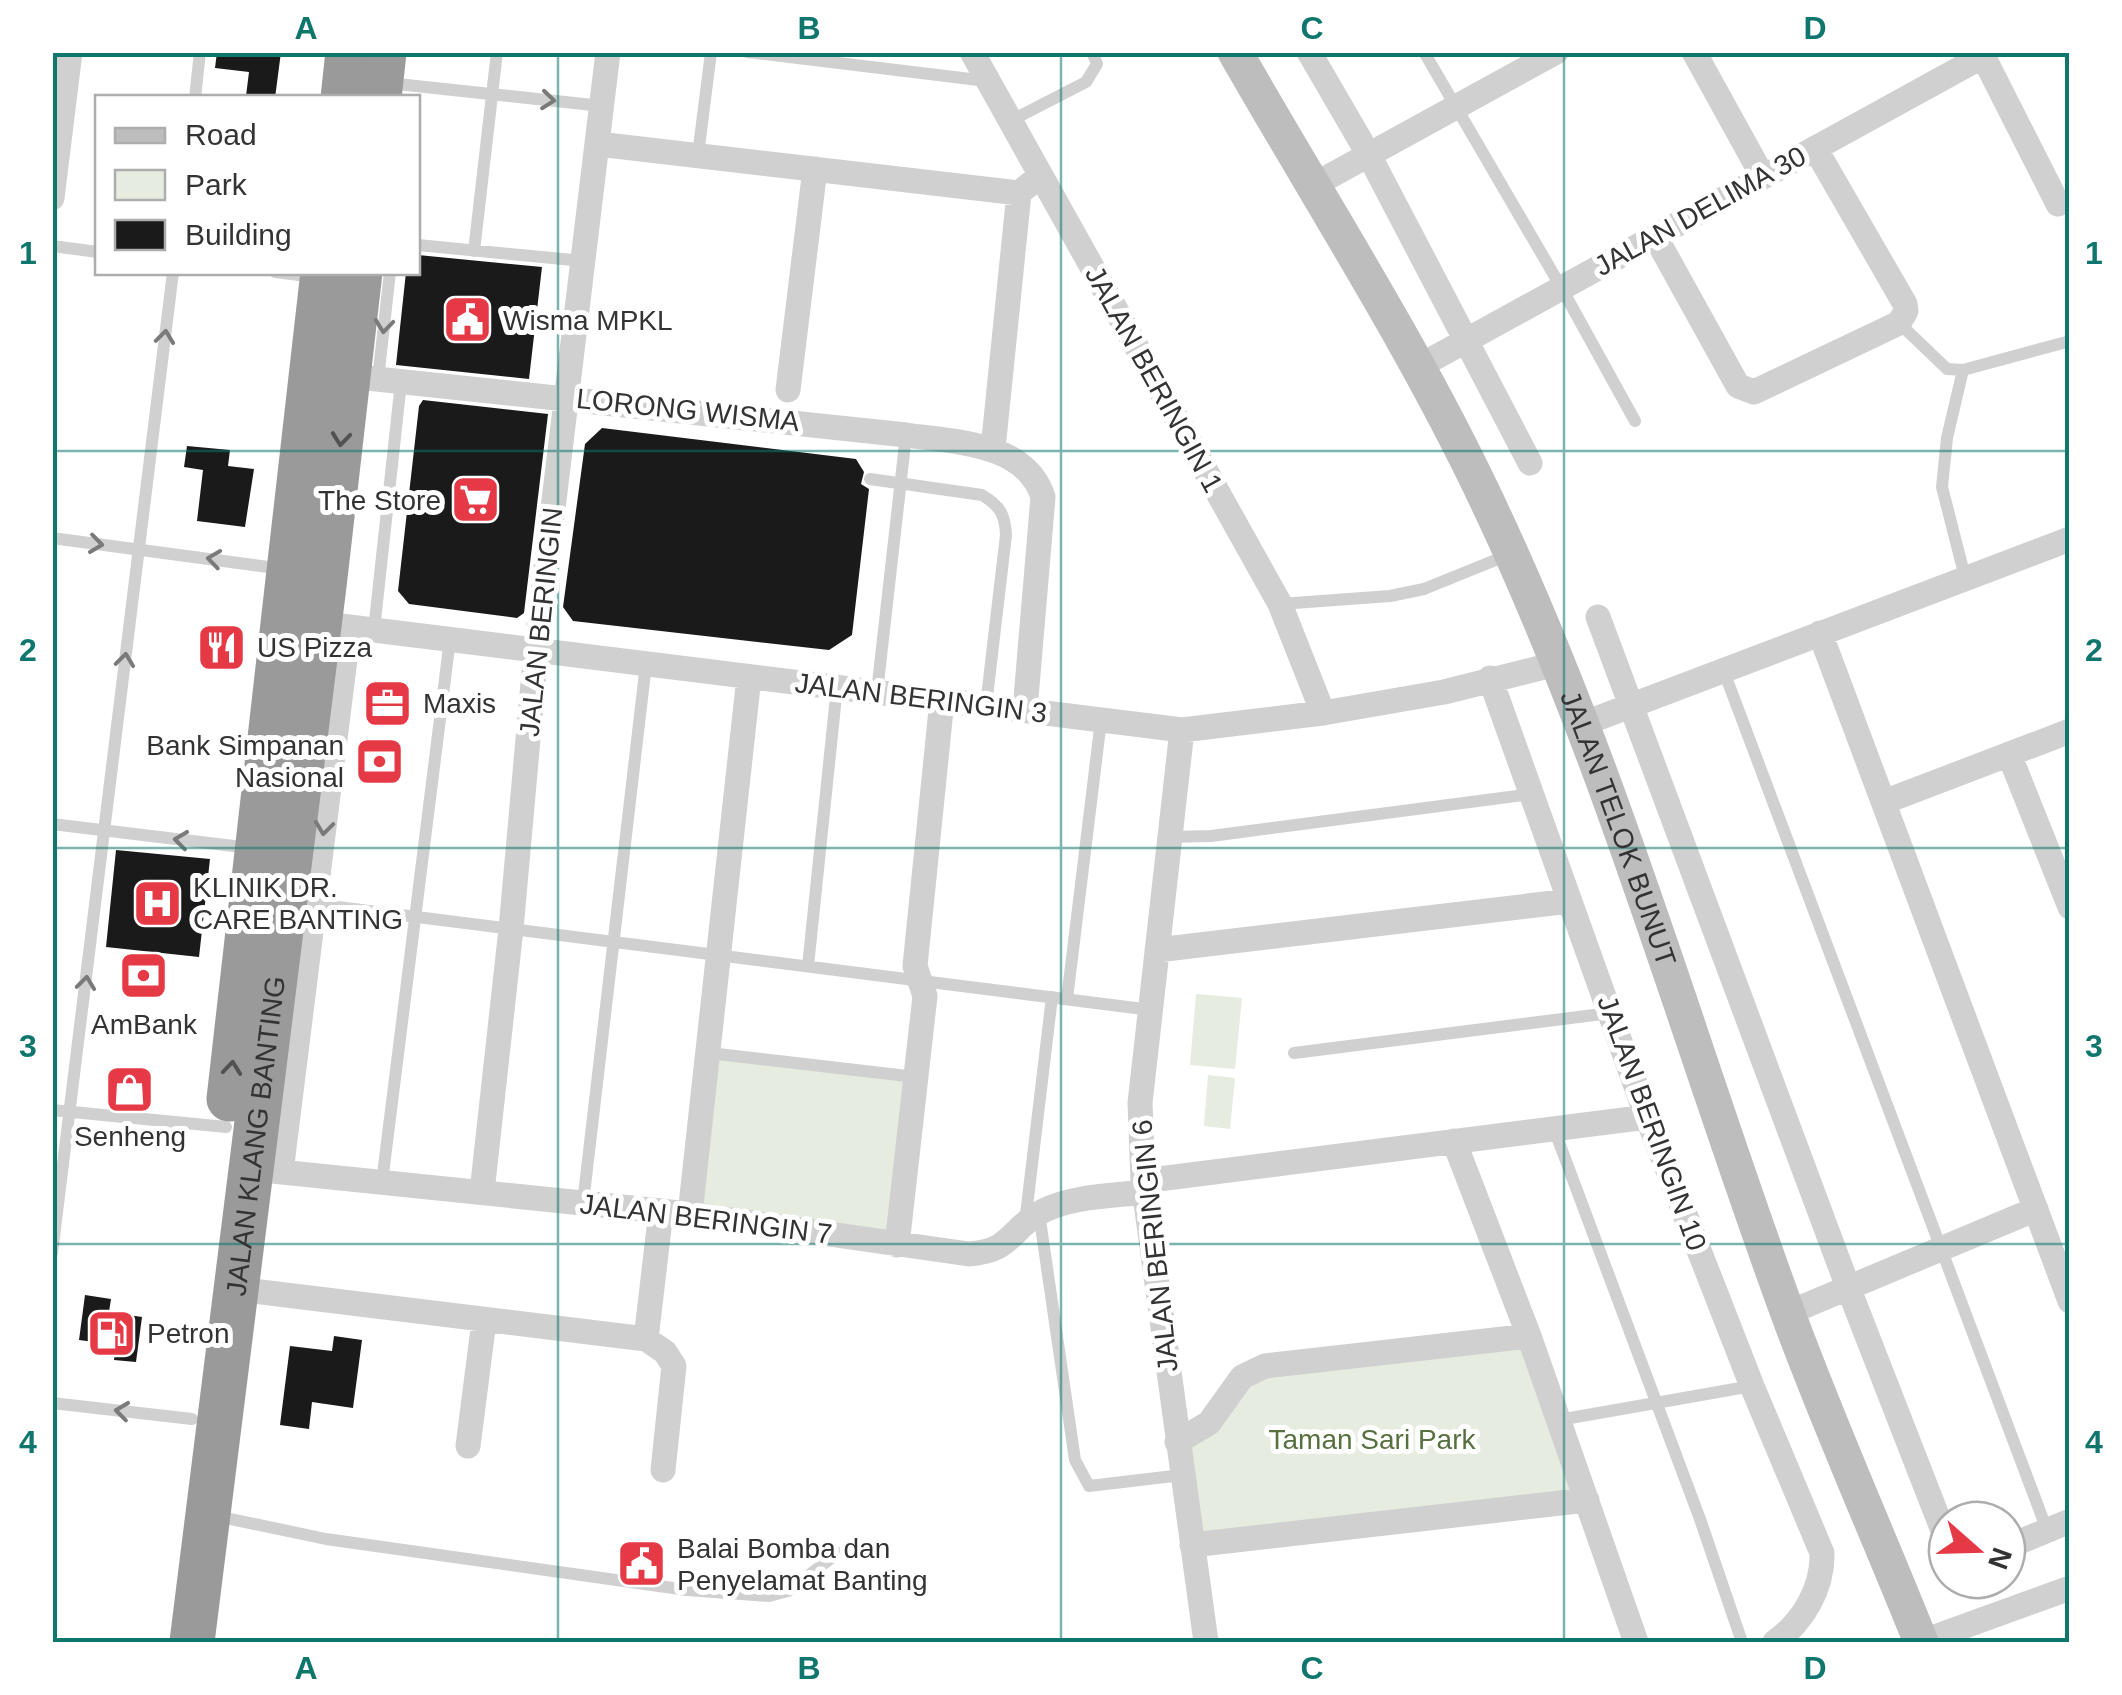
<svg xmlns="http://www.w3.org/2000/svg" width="2122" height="1695" font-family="Arial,sans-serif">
  <rect width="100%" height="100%" fill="#fff"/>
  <path fill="#e6ecdf" d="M1196,994L1242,998L1235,1069L1190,1065Z
    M709,1053L918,1078L897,1245L690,1214Z
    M1208,1075L1235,1078L1230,1129L1204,1126Z
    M1525,1337L1584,1497L1197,1544L1182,1441L1242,1379Z"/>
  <path fill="#1a1a1a" d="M217,52H281L275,98L246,96L249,72L215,68Z
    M418,255L542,267L529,379L396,365L406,272H418Z
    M423,400L548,414L524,613L517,618L409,604L398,591L419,406Z
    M602,428L856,459L864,472L861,484L869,489L852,635L829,650L573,621L563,607L585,444Z
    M187,446L230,450L228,466L254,469L245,527L197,521L203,470L184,467Z
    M116,850L210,859L199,957L106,947Z
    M85,1295L111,1299L109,1312L142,1317L136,1362L114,1360L116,1345L79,1340Z
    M334,1336L362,1340L353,1408L312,1402L309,1429L280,1425L290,1346L332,1351Z"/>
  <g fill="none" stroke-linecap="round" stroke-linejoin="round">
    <path stroke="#d0d0d0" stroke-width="12" d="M747,52L987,81
      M1424,52L1561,287L1635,421
      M388,83L602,106
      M195,98L200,52
      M1010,121L1086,82L1097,64L1092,52
      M698,155L711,52
      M418,245L583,261
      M52,246L98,252
      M474,251L497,52
      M275,272L315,277
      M1899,323L1947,369L1963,370L2070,341
      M1963,370L1947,438L1942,487L1965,577
      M378,379L390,272
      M52,538L283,569
      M1280,604L1390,596L1424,589L1508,555
      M374,630L401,382
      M1723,669L2047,1530
      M877,692L906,435
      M986,706L992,654
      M52,824L250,848
      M1170,837L1211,836L1532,794
      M314,904L1151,1010
      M808,966L837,687
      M1067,999L1101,720
      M709,1053L916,1077
      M1294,1053L1610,1013
      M52,1110L226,1127
      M1554,1129L1700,1519L1742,1642
      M382,1182L450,639
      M583,1203L646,664
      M1039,1213L1075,1460L1089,1486L1182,1475
      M1025,1223L1052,997
      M52,1253L173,272
      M52,1403L192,1419
      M1559,1420L1752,1386
      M216,1516L326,1539L687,1590L769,1596L788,1591L838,1553"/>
    <path stroke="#d0d0d0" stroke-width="25" d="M972,52L1280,604L1323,713
      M1309,52L1370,157L1530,463
      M1694,52L1763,177
      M1983,56L2058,204
      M598,144L1019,193L1040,176
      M1312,186L1556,52
      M52,198L70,52
      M1655,236L1738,386L1754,392L1899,323L1906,311L1905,304L1815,148
      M1418,367L1983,56
      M348,376L906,435C953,442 1026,442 1043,497L1025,710
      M788,390L815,169
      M993,449L1019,193
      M1598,617L1848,1287L1947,1541
      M309,622L1182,730L1323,713L1444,692L1556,664
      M1820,633L2070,1301
      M1490,678L1647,1117L1752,1386L1822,1553C1823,1588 1803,1622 1775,1642
      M1580,725L2070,539
      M1182,730L1140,1103L1143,1181L1206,1642
      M2009,754L2070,907
      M1884,802L2070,731
      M1157,950L1570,901
      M1454,1141L1529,1336L1636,1642
      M251,1169L690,1214L969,1254C1013,1251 1010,1228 1043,1211C1072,1196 1112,1196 1145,1192
      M281,1172L349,627
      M1143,1181L1647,1117
      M482,1192L511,929L536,650L608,52
      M690,1214L749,677
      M897,1245L925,996L915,966L942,700
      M236,1289L646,1339L665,1352L674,1366L663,1470
      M1788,1313L2036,1209
      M646,1339L661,1211
      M1177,1442L1209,1423L1242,1377L1265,1366L1529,1336
      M468,1446L484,1321
      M1192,1545L1587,1500
      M2007,1547L2070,1521
      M1921,1642L2070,1588"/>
    <path stroke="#bdbdbd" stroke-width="35" id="s1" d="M1235,52C1320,201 1414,346 1487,501C1611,762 1688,1041 1787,1311C1828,1423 1877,1532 1921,1642"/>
    <g stroke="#9a9a9a" stroke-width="45">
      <path d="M343,98L348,52"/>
      <path d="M379,98L384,52"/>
      <path d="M229,1099L323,272"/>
      <path id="s2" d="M192,1642L324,586L360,272"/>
    </g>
    <path stroke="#d0d0d0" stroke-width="12" d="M870,479L982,495C1000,506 1005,514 1006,535L992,654"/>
  </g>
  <defs><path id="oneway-chevron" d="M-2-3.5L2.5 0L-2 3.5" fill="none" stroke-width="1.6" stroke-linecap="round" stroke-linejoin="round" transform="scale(2.5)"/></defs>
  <g stroke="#7a7a7a">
    <use href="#oneway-chevron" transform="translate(548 100) rotate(6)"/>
    <use href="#oneway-chevron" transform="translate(384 326) rotate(96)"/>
    <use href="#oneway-chevron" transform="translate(165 337) rotate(-83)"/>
    <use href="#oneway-chevron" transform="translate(96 544) rotate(7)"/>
    <use href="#oneway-chevron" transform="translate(214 559) rotate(-172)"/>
    <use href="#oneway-chevron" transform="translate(125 660) rotate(-83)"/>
    <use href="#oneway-chevron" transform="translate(324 828) rotate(97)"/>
    <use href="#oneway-chevron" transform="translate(181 840) rotate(-173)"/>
    <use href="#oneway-chevron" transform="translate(86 983) rotate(-83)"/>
    <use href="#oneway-chevron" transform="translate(122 1411) rotate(-173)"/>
  </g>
  <g stroke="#525252">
    <use href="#oneway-chevron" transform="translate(341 439) rotate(96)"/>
    <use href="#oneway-chevron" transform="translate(232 1068) rotate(-84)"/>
  </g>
  <path fill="none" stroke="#0f766e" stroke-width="2.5" stroke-opacity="0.55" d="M558,52V1642M1061,52V1642M1564,52V1642M52,451H2070M52,848H2070M52,1244H2070"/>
  <defs>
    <symbol id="civic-square" viewBox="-11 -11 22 22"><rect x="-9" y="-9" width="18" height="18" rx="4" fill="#e63946" stroke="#fff"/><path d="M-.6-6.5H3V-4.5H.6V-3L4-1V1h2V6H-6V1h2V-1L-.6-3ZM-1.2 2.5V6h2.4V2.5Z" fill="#fff"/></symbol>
    <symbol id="supermarket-square" viewBox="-11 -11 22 22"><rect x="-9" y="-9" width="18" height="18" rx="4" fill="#e63946" stroke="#fff"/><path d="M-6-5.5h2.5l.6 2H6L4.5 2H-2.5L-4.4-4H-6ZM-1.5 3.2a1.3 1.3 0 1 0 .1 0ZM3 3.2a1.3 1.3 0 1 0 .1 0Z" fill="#fff"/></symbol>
    <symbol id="restaurant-square" viewBox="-11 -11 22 22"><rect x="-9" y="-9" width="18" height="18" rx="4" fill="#e63946" stroke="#fff"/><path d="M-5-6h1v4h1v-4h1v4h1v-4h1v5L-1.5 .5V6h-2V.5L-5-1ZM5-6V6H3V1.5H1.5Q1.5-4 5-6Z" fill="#fff"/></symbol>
    <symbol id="office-square" viewBox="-11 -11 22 22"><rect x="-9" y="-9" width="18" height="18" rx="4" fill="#e63946" stroke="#fff"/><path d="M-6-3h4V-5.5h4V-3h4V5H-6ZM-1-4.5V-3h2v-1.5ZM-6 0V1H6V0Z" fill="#fff"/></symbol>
    <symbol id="bank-square" viewBox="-11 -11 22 22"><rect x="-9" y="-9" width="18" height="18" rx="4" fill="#e63946" stroke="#fff"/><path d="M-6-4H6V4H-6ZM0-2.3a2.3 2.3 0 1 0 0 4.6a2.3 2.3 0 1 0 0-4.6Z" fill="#fff"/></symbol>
    <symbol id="hospital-square" viewBox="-11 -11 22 22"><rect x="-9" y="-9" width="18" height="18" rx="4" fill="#e63946" stroke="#fff"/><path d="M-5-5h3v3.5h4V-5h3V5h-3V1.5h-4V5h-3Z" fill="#fff"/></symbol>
    <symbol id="shop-square" viewBox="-11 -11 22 22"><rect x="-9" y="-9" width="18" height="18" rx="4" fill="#e63946" stroke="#fff"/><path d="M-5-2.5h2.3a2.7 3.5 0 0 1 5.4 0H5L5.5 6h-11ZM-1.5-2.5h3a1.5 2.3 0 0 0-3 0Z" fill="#fff"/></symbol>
    <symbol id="fuel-square" viewBox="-11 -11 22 22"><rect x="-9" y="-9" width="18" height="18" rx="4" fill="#e63946" stroke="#fff"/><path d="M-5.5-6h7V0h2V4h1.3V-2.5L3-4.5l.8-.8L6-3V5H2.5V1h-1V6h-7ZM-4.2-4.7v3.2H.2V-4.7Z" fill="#fff"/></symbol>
  </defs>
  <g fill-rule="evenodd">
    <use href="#civic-square" x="440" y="292" width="55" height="55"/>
    <use href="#supermarket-square" x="448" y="472" width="55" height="55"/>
    <use href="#restaurant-square" x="194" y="620" width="55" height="55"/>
    <use href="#office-square" x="360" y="676" width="55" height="55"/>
    <use href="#bank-square" x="352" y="734" width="55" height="55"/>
    <use href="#hospital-square" x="130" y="876" width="55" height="55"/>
    <use href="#bank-square" x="116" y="948" width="55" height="55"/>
    <use href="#shop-square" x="102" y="1062" width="55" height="55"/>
    <use href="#fuel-square" x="84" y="1306" width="55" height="55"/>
    <use href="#civic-square" x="614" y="1536" width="55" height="55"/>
  </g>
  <g text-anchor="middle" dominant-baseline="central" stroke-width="10" stroke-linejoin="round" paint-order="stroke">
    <g font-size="28" fill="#333" stroke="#fff">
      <text transform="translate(1700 211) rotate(-29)">JALAN DELIMA 30</text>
      <text transform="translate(1154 379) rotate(61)">JALAN BERINGIN 1</text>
      <text transform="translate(688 410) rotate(6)">LORONG WISMA</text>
      <text transform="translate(541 622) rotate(-84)">JALAN BERINGIN</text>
      <text transform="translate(921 698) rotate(7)">JALAN BERINGIN 3</text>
      <text stroke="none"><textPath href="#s1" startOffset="868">JALAN TELOK BUNUT</textPath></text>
      <text transform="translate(1652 1123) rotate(70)">JALAN BERINGIN 10</text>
      <text stroke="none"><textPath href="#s2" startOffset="510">JALAN KLANG BANTING</textPath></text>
      <text transform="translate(706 1219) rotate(7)">JALAN BERINGIN 7</text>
      <text transform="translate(1155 1246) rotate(-96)">JALAN BERINGIN 6</text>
    </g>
    <g font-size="28" fill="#333" stroke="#fff" text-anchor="start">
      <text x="503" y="320">Wisma MPKL</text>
      <text x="441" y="500" text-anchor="end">The Store</text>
      <text x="257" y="647">US Pizza</text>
      <text x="423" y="703">Maxis</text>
      <text x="344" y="745" text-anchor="end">Bank Simpanan<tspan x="344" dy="32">Nasional</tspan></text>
      <text x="193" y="887">KLINIK DR.<tspan x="193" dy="32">CARE BANTING</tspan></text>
      <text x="144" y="1024" text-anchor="middle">AmBank</text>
      <text x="130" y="1136" text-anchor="middle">Senheng</text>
      <text x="147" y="1333">Petron</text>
      <text x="677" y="1548">Balai Bomba dan<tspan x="677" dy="32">Penyelamat Banting</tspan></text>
    </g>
    <g font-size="28" fill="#56703f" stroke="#fff">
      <text x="1372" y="1439">Taman Sari Park</text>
    </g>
  </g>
  <rect width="2122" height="1695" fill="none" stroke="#ffffff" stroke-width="110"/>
  <rect x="95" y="95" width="325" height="180" fill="#ffffff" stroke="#adadad" stroke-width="2.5"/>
  <rect x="115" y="128" width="50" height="15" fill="#bdbdbd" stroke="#adadad" stroke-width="2.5"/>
  <text x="185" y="145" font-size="30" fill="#333333">Road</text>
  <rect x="115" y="170" width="50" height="30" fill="#e6ecdf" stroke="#adadad" stroke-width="2.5"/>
  <text x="185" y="195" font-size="30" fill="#333333">Park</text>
  <rect x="115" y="220" width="50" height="30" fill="#1a1a1a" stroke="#adadad" stroke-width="2.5"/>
  <text x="185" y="245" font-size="30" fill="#333333">Building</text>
  <g transform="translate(1977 1550) rotate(110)"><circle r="48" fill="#ffffff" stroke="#adadad" stroke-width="2.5"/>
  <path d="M0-8L18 38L0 25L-18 38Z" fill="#e63946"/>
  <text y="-15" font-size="28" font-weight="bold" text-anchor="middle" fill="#333333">N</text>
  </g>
  <rect x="55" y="55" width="2012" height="1585" fill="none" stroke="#0f766e" stroke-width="4"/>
  <g font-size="32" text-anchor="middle" font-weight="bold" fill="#0f766e">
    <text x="306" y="39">A</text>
    <text x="809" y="39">B</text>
    <text x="1312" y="39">C</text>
    <text x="1815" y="39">D</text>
    <text x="28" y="264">1</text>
    <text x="2094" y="264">1</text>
    <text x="28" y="661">2</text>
    <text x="2094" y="661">2</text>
    <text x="28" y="1057">3</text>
    <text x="2094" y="1057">3</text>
    <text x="28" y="1453">4</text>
    <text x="2094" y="1453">4</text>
    <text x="306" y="1679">A</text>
    <text x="809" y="1679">B</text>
    <text x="1312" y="1679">C</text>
    <text x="1815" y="1679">D</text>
  </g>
</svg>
